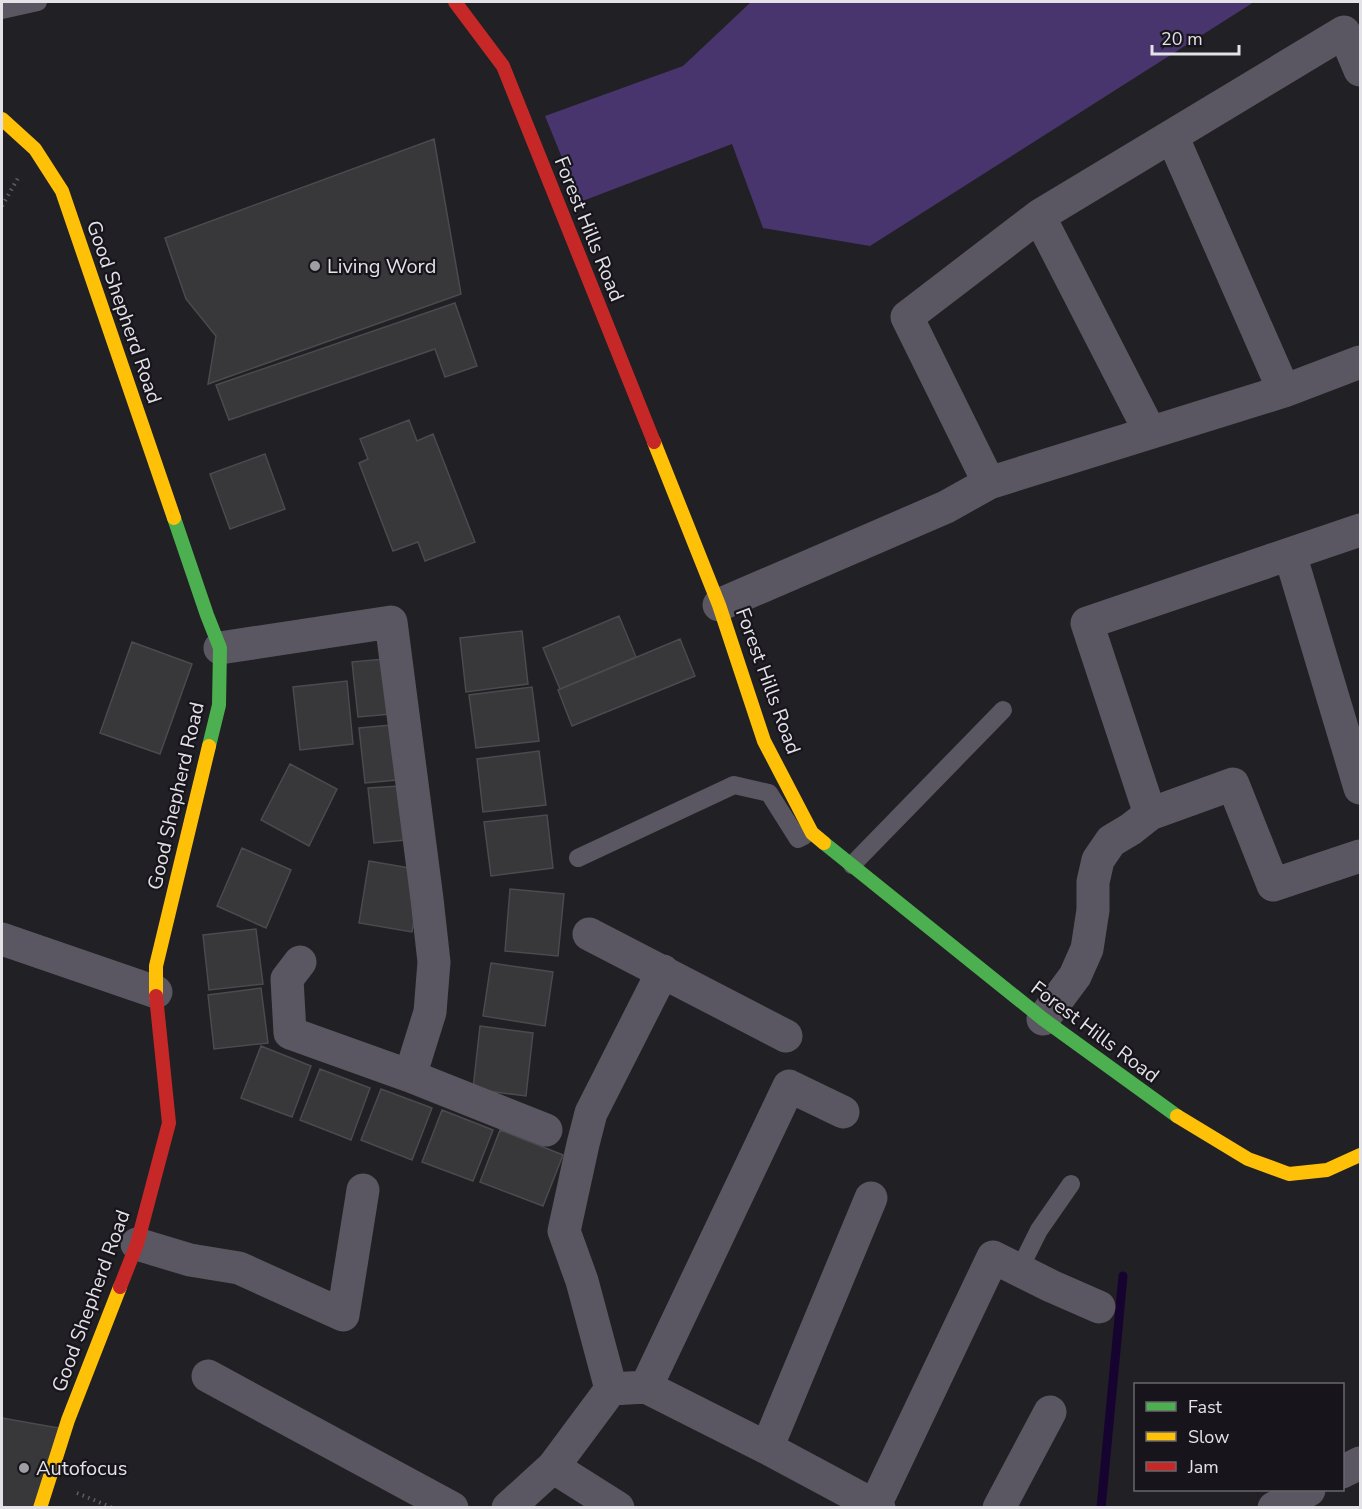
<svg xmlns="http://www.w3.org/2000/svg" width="1362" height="1509" font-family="'Nunito Sans',sans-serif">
  <rect width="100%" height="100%" fill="#212024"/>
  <path fill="#48356d" d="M751,2H1254L870,246L763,228L732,144L580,202L545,116L683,66Z"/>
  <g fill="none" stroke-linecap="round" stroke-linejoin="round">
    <path stroke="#170330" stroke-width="9" d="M1101,1508L1123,1276"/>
  </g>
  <path fill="#38373a" stroke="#4b4a4e" stroke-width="1.5" d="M434,139L461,294L208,384L216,336L186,299L165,238Z
    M455,303L477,366L445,377L435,349L229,420L216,385Z
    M409,420L417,441L433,434L475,542L425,561L418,542L393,551L359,463L368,459L360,439Z
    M265,454L285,509L230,529L210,474Z
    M619,616L636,657L560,689L543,648Z
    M522,631L528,684L466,692L460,638Z
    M680,639L695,676L572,726L558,690Z
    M132,642L192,664L160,754L100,733Z
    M384,659L391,714L358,717L352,662Z
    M347,681L353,744L300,750L293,687Z
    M532,687L539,741L476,748L469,695Z
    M391,725L397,780L365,783L359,728Z
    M539,751L546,805L483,812L477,759Z
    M290,764L337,789L309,846L261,820Z
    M400,786L406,840L374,843L368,788Z
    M547,815L553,868L491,876L484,822Z
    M242,848L291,870L266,928L217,906Z
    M369,861L422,870L412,932L359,923Z
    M510,889L564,894L558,956L505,951Z
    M256,929L263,984L209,990L203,935Z
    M491,963L553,972L545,1026L483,1016Z
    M261,988L268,1043L214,1049L208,995Z
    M480,1026L533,1033L526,1096L473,1089Z
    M261,1046L311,1066L292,1117L241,1098Z
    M320,1069L370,1088L351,1140L300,1120Z
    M381,1089L432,1108L412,1160L361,1140Z
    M442,1110L493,1130L473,1181L422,1162Z
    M500,1130L563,1155L543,1206L480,1182Z
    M2,1418L59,1428L34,1508H2Z"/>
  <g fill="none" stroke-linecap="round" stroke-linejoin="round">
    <path stroke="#5f5d64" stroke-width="4" stroke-dasharray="1.5 4.5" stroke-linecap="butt" d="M2,206L18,178
      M77,1493L113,1508"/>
    <path stroke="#5b5762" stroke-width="18" d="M2,10L38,2
      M578,858L734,785L769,793L798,839L804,836
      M852,865L1003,710
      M1019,1270L1039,1230L1071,1184"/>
    <path stroke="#5b5762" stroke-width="33" d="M1172,136L1284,391
      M1039,216L1150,432
      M989,483L907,317L1039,216L1344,32L1360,70
      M1290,554L1360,788
      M719,605L946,507L989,483L1284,391L1360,362
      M220,648L391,622L427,899L434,962L430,1012L410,1076
      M1150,814L1087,623L1360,530
      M589,934L786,1036
      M2,939L156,992
      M300,962L287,979L290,1033L410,1076L546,1130
      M1043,1019L1075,976L1087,949L1093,910V882L1098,860L1111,841L1131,829L1150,814L1233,784L1273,885L1360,856
      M137,1244L190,1260L239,1268L343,1315L363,1190
      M208,1376L452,1508
      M646,1387L789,1086L843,1112
      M611,1389L582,1281L564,1231L583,1144L591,1113L663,971
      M767,1448L871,1198
      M553,1467L618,1508
      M1342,1472L1360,1463
      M875,1505L993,1257L1051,1286L1099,1307
      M508,1508L553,1467L611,1389L646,1387L767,1448L879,1508
      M999,1508L1050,1412
      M1274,1508L1309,1490"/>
    <path stroke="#4caf50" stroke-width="14" d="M174,518L207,615L220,648L219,705L209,746
      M824,843L1043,1019L1177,1116"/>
    <path stroke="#ffc107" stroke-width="14" d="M2,119L35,149L62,191L174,518
      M654,442L719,605L764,741L812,833L824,843
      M156,996V966L209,746
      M1177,1116L1248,1159L1289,1174L1327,1170L1360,1155
      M40,1508L68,1420L120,1287"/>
    <path stroke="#c62828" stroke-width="14" d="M455,2L503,66L654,442
      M120,1287L137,1244L169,1123L156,996"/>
  </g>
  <g fill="#9f9ea3" stroke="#17151b" stroke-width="2">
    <circle cx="315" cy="266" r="6"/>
    <circle cx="24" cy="1468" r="6"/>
  </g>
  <g text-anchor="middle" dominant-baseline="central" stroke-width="4.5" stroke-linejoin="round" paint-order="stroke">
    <g font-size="20" fill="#e3e2e7" stroke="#17151b">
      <text transform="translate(589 229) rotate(68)">Forest Hills Road</text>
      <text transform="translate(124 312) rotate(71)">Good Shepherd Road</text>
      <text transform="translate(768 681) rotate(70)">Forest Hills Road</text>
      <text transform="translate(176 796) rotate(-77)">Good Shepherd Road</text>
      <text transform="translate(1095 1032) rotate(37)">Forest Hills Road</text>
      <text transform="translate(91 1301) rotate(-70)">Good Shepherd Road</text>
    </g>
    <g font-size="20" fill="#e3e2e7" stroke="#17151b" text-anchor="start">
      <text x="327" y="266">Living Word</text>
      <text x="36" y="1468">Autofocus</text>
    </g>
  </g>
  <rect width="1362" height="1509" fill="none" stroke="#e3e2e7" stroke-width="6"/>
  <rect x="1134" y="1383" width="210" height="108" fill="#17151b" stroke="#69676d" stroke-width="1.5"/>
  <rect x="1146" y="1402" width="30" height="9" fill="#4caf50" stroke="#69676d" stroke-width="1.5"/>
  <text x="1188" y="1413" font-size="18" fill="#e3e2e7">Fast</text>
  <rect x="1146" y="1432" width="30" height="9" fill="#ffc107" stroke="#69676d" stroke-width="1.5"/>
  <text x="1188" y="1443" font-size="18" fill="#e3e2e7">Slow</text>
  <rect x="1146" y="1462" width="30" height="9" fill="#c62828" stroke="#69676d" stroke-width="1.5"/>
  <text x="1188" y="1473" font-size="18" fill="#e3e2e7">Jam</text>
  <path d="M1152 45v9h87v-9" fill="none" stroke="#e3e2e7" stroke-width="3"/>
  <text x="1161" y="45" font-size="18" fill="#e3e2e7" stroke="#17151b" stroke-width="4.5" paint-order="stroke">20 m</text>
</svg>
